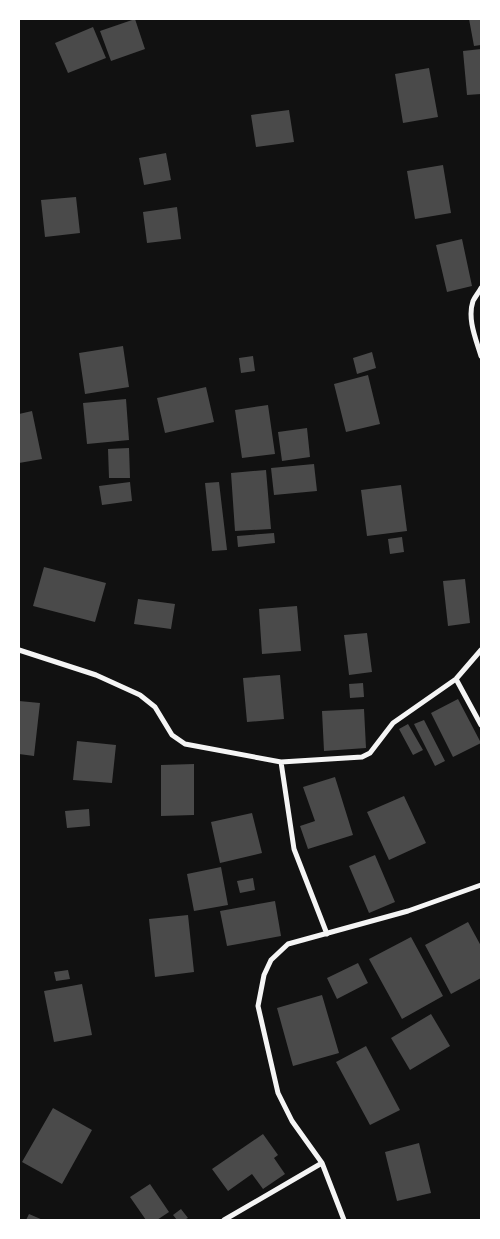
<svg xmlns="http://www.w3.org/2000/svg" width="500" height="1239" font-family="Helvetica,sans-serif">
  <rect width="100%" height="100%" fill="#111"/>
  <path fill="#4a4a4a" d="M135,19L145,49L111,61L100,31Z
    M469,19H481V45L474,46Z
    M93,27L106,58L68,73L55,43Z
    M481,49V94L467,95L463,51Z
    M429,68L438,117L403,123L395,74Z
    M289,110L294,142L256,147L251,115Z
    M166,153L171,180L144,185L139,158Z
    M443,165L451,213L415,219L407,171Z
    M76,197L80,233L45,237L41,200Z
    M177,207L181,239L147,243L143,212Z
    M462,239L472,286L447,292L436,245Z
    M123,346L129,387L85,394L79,353Z
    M372,352L376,368L357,374L353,358Z
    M253,356L255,371L241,373L239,358Z
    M368,375L380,424L346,432L334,384Z
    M206,387L214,422L165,433L157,398Z
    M126,399L129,440L87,444L83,403Z
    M268,405L275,454L242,458L235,410Z
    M32,411L42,459L19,463V414Z
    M307,428L310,457L282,461L278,432Z
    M129,448L130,478H109L108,449Z
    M314,464L317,491L274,495L271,468Z
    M266,470L271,529L235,531L231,473Z
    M130,482L132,501L102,505L99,486Z
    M219,482L227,550L212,551L205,483Z
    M401,485L407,531L367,536L361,490Z
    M274,533L275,543L238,547L237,536Z
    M402,537L404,552L390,554L388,539Z
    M44,567L106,583L95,622L33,606Z
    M465,579L470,623L448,626L443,581Z
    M138,599L175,604L171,629L134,624Z
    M297,606L301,651L262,654L259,609Z
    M367,633L372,672L349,675L344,635Z
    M280,675L284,719L247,722L243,678Z
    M363,683L364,697L350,698L349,684Z
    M458,699L481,743L453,757L431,713Z
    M19,701L40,703L34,756L19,754Z
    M364,709L366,748L324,751L322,711Z
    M424,720L445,761L435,766L414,724Z
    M408,724L423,750L413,755L399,729Z
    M77,741L116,745L112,783L73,780Z
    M194,764V815L161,816V765Z
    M335,777L353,835L308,849L300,826L315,821L303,787Z
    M404,796L426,843L389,860L367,812Z
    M89,809L90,826L67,828L65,811Z
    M252,813L262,853L220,863L211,822Z
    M375,855L395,902L369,913L349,866Z
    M221,867L228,905L194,911L187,874Z
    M253,878L255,890L240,893L237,881Z
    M275,901L281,936L227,946L220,911Z
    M188,915L194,972L155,977L149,919Z
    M468,922L481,946V978L451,994L425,945Z
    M411,937L443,996L402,1019L369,959Z
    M358,963L368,983L337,999L327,978Z
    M68,970L70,979L56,981L54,972Z
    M82,984L92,1035L54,1042L44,991Z
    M322,995L339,1053L293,1066L277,1008Z
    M431,1014L450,1046L410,1070L391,1038Z
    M366,1046L400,1110L370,1125L336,1062Z
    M53,1108L92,1130L62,1184L22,1162Z
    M263,1134L278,1155L274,1158L285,1174L263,1189L252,1174L228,1191L212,1169Z
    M419,1143L431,1193L397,1201L385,1152Z
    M150,1184L169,1212L157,1220H146L130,1197Z
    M181,1209L188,1218L184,1220H177L173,1215Z
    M29,1214L43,1220H26Z"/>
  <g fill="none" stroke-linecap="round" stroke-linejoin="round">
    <path stroke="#f5f5f5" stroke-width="5" d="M481,288C479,292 475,297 473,301C467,319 476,339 481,356
      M19,650L96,675L140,695L155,707L172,735L185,744L281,762L362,757L370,753L393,723L456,679L481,650
      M456,679L481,725
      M281,762L294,849L327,934
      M224,1220L322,1163
      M344,1220L322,1163L292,1121L278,1093L258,1006L264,975L271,960L288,944L408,911L481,885"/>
  </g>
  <rect width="500" height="1239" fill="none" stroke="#ffffff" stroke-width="40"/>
</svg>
